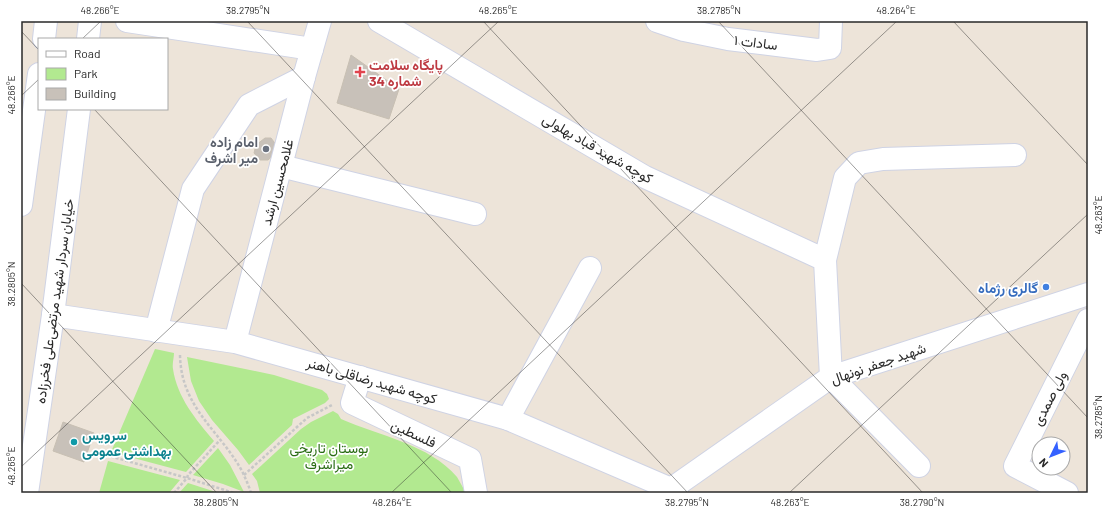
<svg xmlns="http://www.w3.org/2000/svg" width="1109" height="514" font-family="Barlow,Vazirmatn,sans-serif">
  <rect width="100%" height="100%" fill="#ede4d9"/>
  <path fill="#b2e990" d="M155,349L174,353C174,358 172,364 173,369C177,397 196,420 214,441L186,472L111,452Z
    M187,357L274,375L322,390L327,394L329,399L325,403L293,419L292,425L249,465L238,450L212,420L199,401L191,381Z
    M333,411L338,414L341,419C379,436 429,444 457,477C460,482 463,488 466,493H260L257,481L252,474L301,429L311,422Z
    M218,448L230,465L244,492L223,484L193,475Z
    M108,461L180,480L169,493H99Z
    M188,483L219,493H179Z"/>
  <path fill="#c8c1b9" stroke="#c8c0b3" d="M351,55L399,89L389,119L337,103Z
    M265,138H271L277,146L276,153L268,160H260L254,153L256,145Z
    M63,422L94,433L84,462L53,451Z"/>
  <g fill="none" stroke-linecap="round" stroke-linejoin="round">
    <defs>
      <path id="minor" d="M127,21L312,49
        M379,21L645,177L825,260
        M657,21L684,30L728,39L817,50L830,48L831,21
        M281,166L475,214
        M156,331L193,189L249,105L304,77
        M360,377L352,403L470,459L476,493
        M508,419L590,268
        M919,466L831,377L825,260L845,178L859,163L883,159L1015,155
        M668,493L671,489L831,377L1088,294
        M1067,493L1015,466L1088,320"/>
      <path id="tertiary" d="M53,315L235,342L508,419L671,489L677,493
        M235,342L304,77L320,21"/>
      <path id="secondary" d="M44,39L46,21
        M88,39L90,21
        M21,205L39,74
        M27,493L53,315L79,109"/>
    </defs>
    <use href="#minor" stroke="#cfd3e4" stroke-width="24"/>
    <use href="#tertiary" stroke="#cfd3e4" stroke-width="24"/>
    <use href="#secondary" stroke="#cfd3e4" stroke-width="24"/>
    <path stroke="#c7c7c7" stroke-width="2.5" stroke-dasharray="3 2" stroke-linecap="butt" d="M180,355C181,409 221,431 243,473C246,480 249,486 251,493
      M106,455L187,478L234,493
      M244,475L307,418L332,405
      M174,493L187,478L188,475L220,440"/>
    <use href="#minor" stroke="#fff" stroke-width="22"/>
    <use href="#tertiary" stroke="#fff" stroke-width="22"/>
    <use href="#secondary" stroke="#fff" stroke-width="22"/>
  </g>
  <path fill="none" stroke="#292929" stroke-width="1" stroke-opacity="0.45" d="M247,21L688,493M483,21L923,493M718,21L1088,418M953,21L1088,165M21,31L39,50M82,39L101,21M21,96L39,79M94,109L452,493M21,283L217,493M21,467L499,21M391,493L897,21M789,493L1088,214"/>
  <path fill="#e0444e" stroke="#fff" stroke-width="1.5" d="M358 66h4v4h4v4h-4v4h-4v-4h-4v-4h4z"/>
  <circle fill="#6b7280" stroke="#fff" stroke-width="1.5" cx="266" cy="149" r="4"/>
  <circle fill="#3f7fe0" stroke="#fff" stroke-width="1.5" cx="1046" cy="287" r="4"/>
  <circle fill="#0f9aa8" stroke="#fff" stroke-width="1.5" cx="74" cy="442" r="4"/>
  <g text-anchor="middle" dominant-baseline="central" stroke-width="3.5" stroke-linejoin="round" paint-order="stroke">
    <g font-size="14" fill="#292929" stroke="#fff">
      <text transform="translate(756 42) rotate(7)">سادات ۱</text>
      <text transform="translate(598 148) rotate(30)">کوچه شهید قباد بهلولی</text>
      <text transform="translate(277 182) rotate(-75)">غلامحسین ارشد</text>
      <text transform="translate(54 301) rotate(-82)">خیابان سردار شهید مرتضی‌علی فخرزاده</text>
      <text transform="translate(878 363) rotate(-19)">شهید جعفر نونهال</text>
      <text transform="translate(372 380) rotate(16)">کوچه شهید رضاقلی باهنر</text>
      <text transform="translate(1049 398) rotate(-63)">ولی صمدی</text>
      <text transform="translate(414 433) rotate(25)">فلسطین</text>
    </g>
    <g font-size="14" font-weight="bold" fill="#be3a42" stroke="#fff" text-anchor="start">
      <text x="369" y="64">پایگاه سلامت<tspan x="369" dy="16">شماره 34</tspan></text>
    </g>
    <g font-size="14" font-weight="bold" fill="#5b616d" stroke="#fff" text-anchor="end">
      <text x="258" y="141">امام زاده<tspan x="258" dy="16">میر اشرف</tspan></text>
    </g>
    <g font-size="14" font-weight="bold" fill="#366cbe" stroke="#fff" text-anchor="end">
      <text x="1038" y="287">گالری رژماه</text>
    </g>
    <g font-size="14" font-weight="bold" fill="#0d838f" stroke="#fff" text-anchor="start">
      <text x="82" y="434">سرویس<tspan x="82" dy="16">بهداشتی عمومی</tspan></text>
    </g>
    <g font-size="14" fill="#296c13" stroke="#fff">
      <text x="329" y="447">بوستان تاریخی<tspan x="329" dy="16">میراشرف</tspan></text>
    </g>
  </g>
  <rect width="1109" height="514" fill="none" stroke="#ffffff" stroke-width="44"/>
  <rect x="38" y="38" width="130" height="72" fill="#ffffff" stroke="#a9a9a9"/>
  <rect x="46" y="51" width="20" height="6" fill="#ffffff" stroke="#a9a9a9"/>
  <text x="74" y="58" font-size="12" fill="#292929">Road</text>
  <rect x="46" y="68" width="20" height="12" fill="#b2e990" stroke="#a9a9a9"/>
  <text x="74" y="78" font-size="12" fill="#292929">Park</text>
  <rect x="46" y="88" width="20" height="12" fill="#c8c1b9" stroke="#a9a9a9"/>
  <text x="74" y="98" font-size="12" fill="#292929">Building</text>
  <g transform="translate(1051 456) rotate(227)"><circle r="19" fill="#ffffff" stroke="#a9a9a9"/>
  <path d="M0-3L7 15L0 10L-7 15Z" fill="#3461ff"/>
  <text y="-6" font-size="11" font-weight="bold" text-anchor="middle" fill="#292929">N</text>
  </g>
  <rect x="22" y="22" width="1065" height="470" fill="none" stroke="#292929" stroke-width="1.5"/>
  <g font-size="10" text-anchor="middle" fill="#292929">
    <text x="100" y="14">48.266°E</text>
    <text x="248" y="14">38.2795°N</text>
    <text x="498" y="14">48.265°E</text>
    <text x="719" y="14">38.2785°N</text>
    <text x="896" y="14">48.264°E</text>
    <text transform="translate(11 95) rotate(-90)" y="4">48.266°E</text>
    <text transform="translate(1098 215) rotate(-90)" y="4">48.263°E</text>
    <text transform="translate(11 284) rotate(-90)" y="4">38.2805°N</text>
    <text transform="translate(1098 417) rotate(-90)" y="4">38.2785°N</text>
    <text transform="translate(11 466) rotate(-90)" y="4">48.265°E</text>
    <text x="216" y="506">38.2805°N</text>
    <text x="392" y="506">48.264°E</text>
    <text x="687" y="506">38.2795°N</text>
    <text x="790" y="506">48.263°E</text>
    <text x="922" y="506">38.2790°N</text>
  </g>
</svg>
